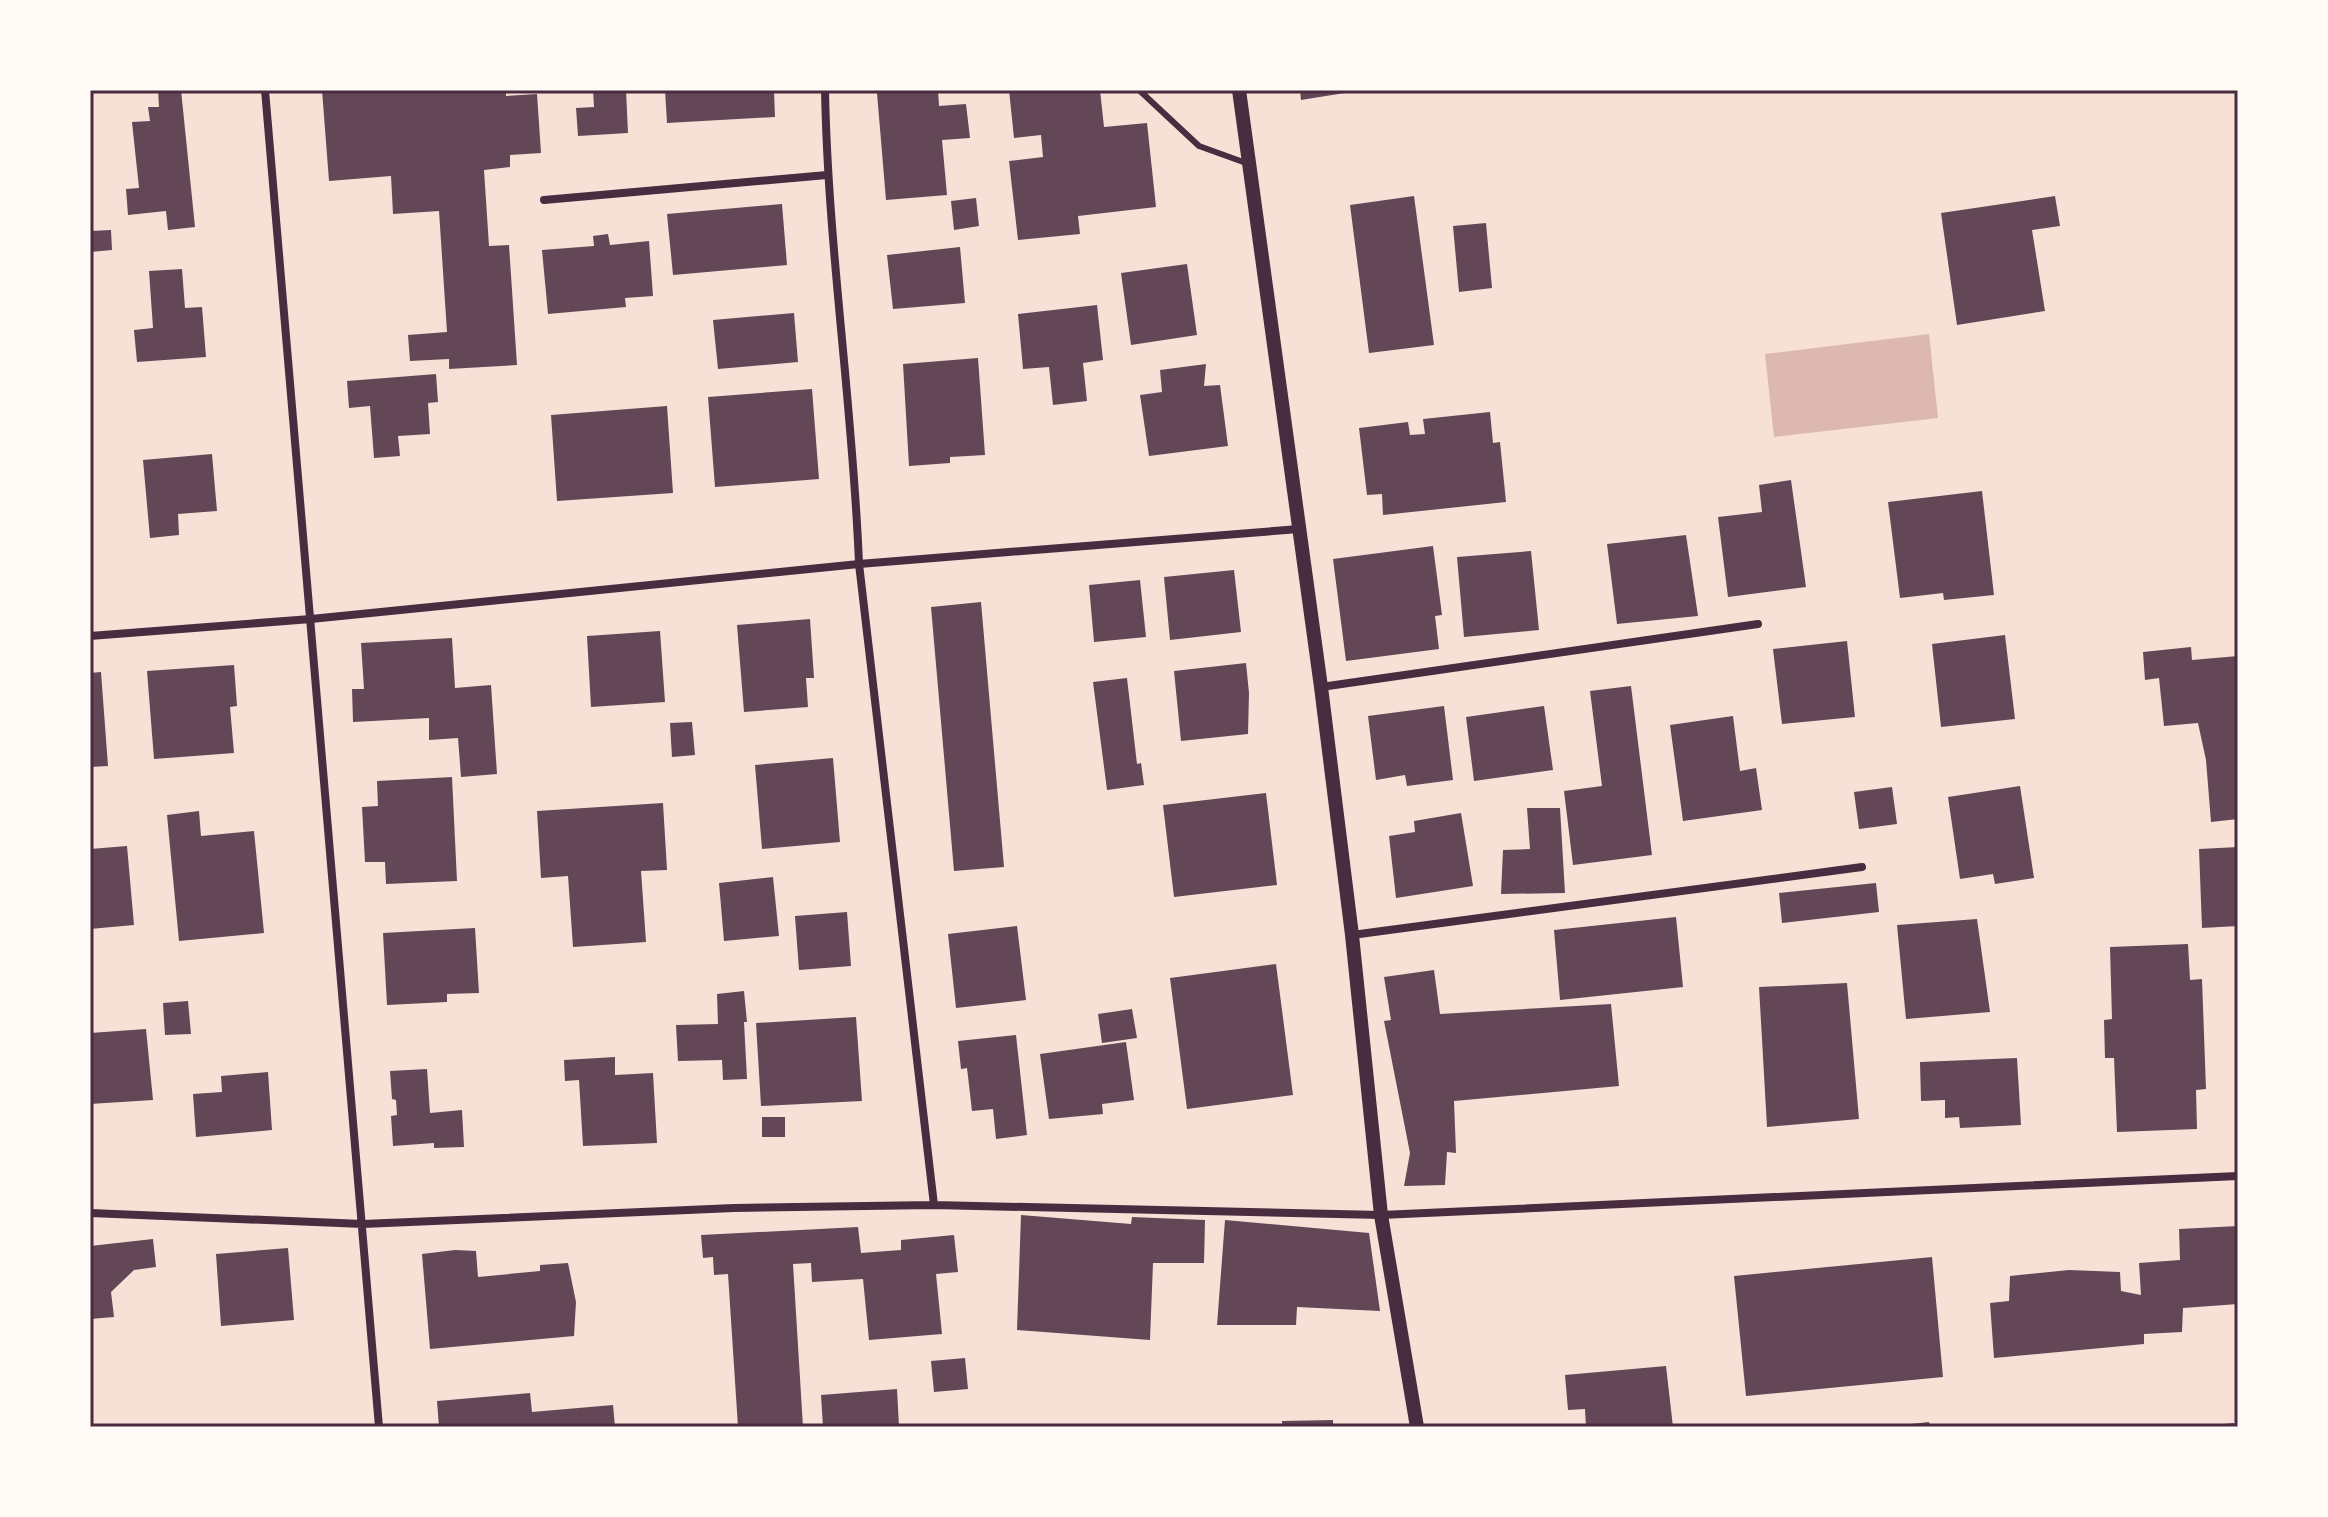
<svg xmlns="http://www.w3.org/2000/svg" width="2328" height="1517" font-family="'Roboto Serif',serif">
  <rect width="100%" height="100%" fill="#f7e1d7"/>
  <path fill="#dcb8b0" d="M1929,334L1938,418L1774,437L1765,354Z"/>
  <path fill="#644757" d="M158,90H181L195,227L168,230L166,211L128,215L126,189L139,188L132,122L150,121L148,107H159Z
    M322,90H506V96L537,94L541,153L510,155V167L484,170L489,246L509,245L517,365L449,369V359L410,361L408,335L447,332L439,211L393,214L391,176L329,181Z
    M593,90H626L628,133L578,136L576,108L594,107Z
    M665,90H774L775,117L667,123Z
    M910,90H938L939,106L966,104L970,138L942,140L947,195L886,200L877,93Z
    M1009,90H1100L1104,127L1147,123L1156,207L1078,216L1080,234L1018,240L1009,161L1043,157L1041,135L1014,138Z
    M1300,90H1351V92L1301,100Z
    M1414,196L1434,345L1369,353L1350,205Z
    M2055,196L2060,226L2032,230L2045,311L1957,325L1941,213Z
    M976,198L979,226L954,230L951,201Z
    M782,204L787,265L673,275L667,214Z
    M1486,223L1492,288L1459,292L1453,226Z
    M111,230L112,250L90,252V231Z
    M608,234L610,245L649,241L653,296L625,298L626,307L548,314L542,250L594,246L593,236Z
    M960,247L965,303L893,309L887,255Z
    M1187,264L1197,335L1131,345L1121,273Z
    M182,269L185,308L202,307L206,357L137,362L134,330L153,328L149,271Z
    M1097,305L1103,360L1083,363L1087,401L1053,405L1049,367L1023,369L1018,314Z
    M794,313L798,362L718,369L713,320Z
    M978,358L985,455L950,457V463L909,466L903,364Z
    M1206,364L1204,386L1220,385L1228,446L1149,456L1140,395L1162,392L1160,370Z
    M436,374L438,402L428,403L430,434L398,436L400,456L374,458L370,406L349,408L347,381Z
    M812,389L819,479L715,487L708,397Z
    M667,406L673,493L557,501L551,415Z
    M1490,412L1493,443L1500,442L1506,502L1383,515L1382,494L1367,495L1359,428L1408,422L1410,435L1425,434L1423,419Z
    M212,454L217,511L178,514L179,535L150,538L143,460Z
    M1791,480L1806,587L1728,597L1718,517L1762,512L1759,485Z
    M1982,491L1994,595L1944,600L1943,593L1900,598L1888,502Z
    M1686,535L1698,616L1617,624L1607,544Z
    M1433,546L1442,615L1435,616L1439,649L1346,661L1333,559Z
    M1531,551L1539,630L1464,637L1457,557Z
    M1234,570L1241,632L1170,640L1164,577Z
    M1140,580L1146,637L1094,642L1089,585Z
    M981,602L1004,867L954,871L931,607Z
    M810,619L814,678H806L808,707L744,712L737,625Z
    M660,631L665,702L591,707L587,636Z
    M2005,635L2015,719L1941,727L1932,644Z
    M452,638L455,688L491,685L497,774L461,777L458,738L429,740V718L353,722L352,689H364L361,643Z
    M1847,641L1855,717L1782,724L1773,649Z
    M2191,647L2192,660L2238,656V819L2211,822L2206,760L2198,723L2164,726L2159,678L2145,680L2143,652Z
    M1246,663L1249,693L1248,734L1181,741L1174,671Z
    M234,665L237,706L230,707L234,753L154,759L147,671Z
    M101,672L108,766L90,767V673Z
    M1127,678L1137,764L1141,763L1144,785L1107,790L1093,682Z
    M1631,686L1652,855L1573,865L1564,791L1602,786L1590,691Z
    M1444,706L1453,780L1407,786L1405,775L1376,780L1368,716Z
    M1544,706L1553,770L1474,781L1466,717Z
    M1733,716L1740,771L1756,768L1762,810L1683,821L1670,725Z
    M692,722L695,755L672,757L670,723Z
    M833,758L840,842L762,849L755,765Z
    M452,777L457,881L386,884L385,862H365L362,807L378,806L377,781Z
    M2020,786L2034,878L1995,884L1993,874L1960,879L1948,797Z
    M1892,787L1897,824L1859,829L1854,792Z
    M1266,793L1277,885L1174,897L1163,805Z
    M663,803L667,870L641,871L646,942L573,947L568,876L541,878L537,811Z
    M1527,808H1560L1565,893L1501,894L1503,850L1530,849Z
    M199,811L201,836L254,831L264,933L179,941L167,815Z
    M1461,813L1473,886L1396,898L1389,836L1415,832L1414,821Z
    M127,846L134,925L90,929V849Z
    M2238,847V926L2202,928L2199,849Z
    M773,877L779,936L724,941L719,883Z
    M1876,883L1879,912L1782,923L1779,893Z
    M847,912L851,966L799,970L795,916Z
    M1676,917L1683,987L1560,1000L1554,930Z
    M1977,919L1990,1012L1906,1019L1897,925Z
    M1017,926L1026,1000L956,1008L948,934Z
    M475,928L479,993L447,994V1002L387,1005L383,933Z
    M2188,944L2190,980L2202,979L2206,1089L2196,1090L2197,1129L2117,1132L2114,1058H2105L2104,1020L2112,1019L2110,947Z
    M1276,964L1293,1095L1187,1109L1170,978Z
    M1434,970L1440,1014L1611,1004L1619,1086L1454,1101L1456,1153L1447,1152L1445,1185L1404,1186L1410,1153L1384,1021L1391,1020L1384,977Z
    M1847,983L1859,1119L1767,1127L1759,987Z
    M744,991L747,1022H744L747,1079L723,1080L722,1060L678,1061L676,1025L718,1024L717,994Z
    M188,1001L191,1034L165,1035L163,1003Z
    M1132,1009L1137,1038L1102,1043L1098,1014Z
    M856,1017L862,1101L761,1106L756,1023Z
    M146,1029L153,1100L90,1104V1033Z
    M1016,1035L1027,1135L996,1139L993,1109L972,1111L967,1068L961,1069L958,1041Z
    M1126,1042L1134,1100L1102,1104L1103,1114L1049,1119L1040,1054Z
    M615,1057V1075L653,1073L657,1143L583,1146L579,1080L565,1081L564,1060Z
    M2017,1058L2021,1125L1960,1128L1959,1117L1945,1118V1100L1921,1101L1920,1062Z
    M427,1069L430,1113L462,1110L464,1147L434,1148V1143L393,1146L391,1116L397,1115L396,1100L392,1099L390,1071Z
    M268,1072L272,1130L196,1137L193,1094L222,1092L221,1076Z
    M762,1117H785V1137H762Z
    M1021,1215L1131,1224L1132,1217L1205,1220L1204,1263H1153L1150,1340L1017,1330Z
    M1225,1220L1369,1233L1380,1311L1297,1307L1296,1325H1217Z
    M2238,1226V1304L2183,1308L2182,1332L2144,1334V1344L1994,1358L1990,1303L2009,1301L2010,1276L2069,1270L2120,1272L2121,1291L2141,1295L2139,1263L2180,1260L2179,1229Z
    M858,1227L861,1253L901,1250V1240L954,1235L958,1272L936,1274L942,1334L869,1340L863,1279L812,1282L811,1263L793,1264L803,1427H738L728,1274L714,1275L713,1257L703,1258L701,1235Z
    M153,1239L156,1267L134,1270L111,1292L114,1317L90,1319V1246Z
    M288,1248L294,1320L221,1326L216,1254Z
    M455,1250L476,1251L478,1277L540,1271V1265L568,1263L576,1302L574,1336L430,1349L422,1254Z
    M1932,1257L1943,1377L1746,1396L1734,1276Z
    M965,1358L968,1389L934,1392L931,1361Z
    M1666,1366L1673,1427H1586L1585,1409L1568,1410L1565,1375Z
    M897,1389L899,1427H823L821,1395Z
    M530,1393L532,1412L613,1405L615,1427H439L437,1401Z
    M1333,1420V1427H1282V1421Z
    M1929,1422L1930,1427H1902V1425Z
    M2234,1423V1427H2213V1425Z"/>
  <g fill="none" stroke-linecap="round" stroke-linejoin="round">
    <path stroke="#4a2c40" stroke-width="6" d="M1139,90L1199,146L1246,163"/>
    <path stroke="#4a2c40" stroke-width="8" d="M265,90L379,1427
      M825,90C828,249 853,406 859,564L934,1205
      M544,200L827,175
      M90,636L311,619L859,564L1299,529
      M1321,687L1758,624
      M1352,935L1862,867
      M90,1213L363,1224L734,1208L934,1205L1381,1215L2238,1176"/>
    <path stroke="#4a2c40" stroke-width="14" d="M1239,90L1321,687L1352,935L1381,1215L1417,1427"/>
  </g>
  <rect width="2328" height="1517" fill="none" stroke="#fffaf5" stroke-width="184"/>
  <rect x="92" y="92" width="2144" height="1333" fill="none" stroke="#4a2c40" stroke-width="3"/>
</svg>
